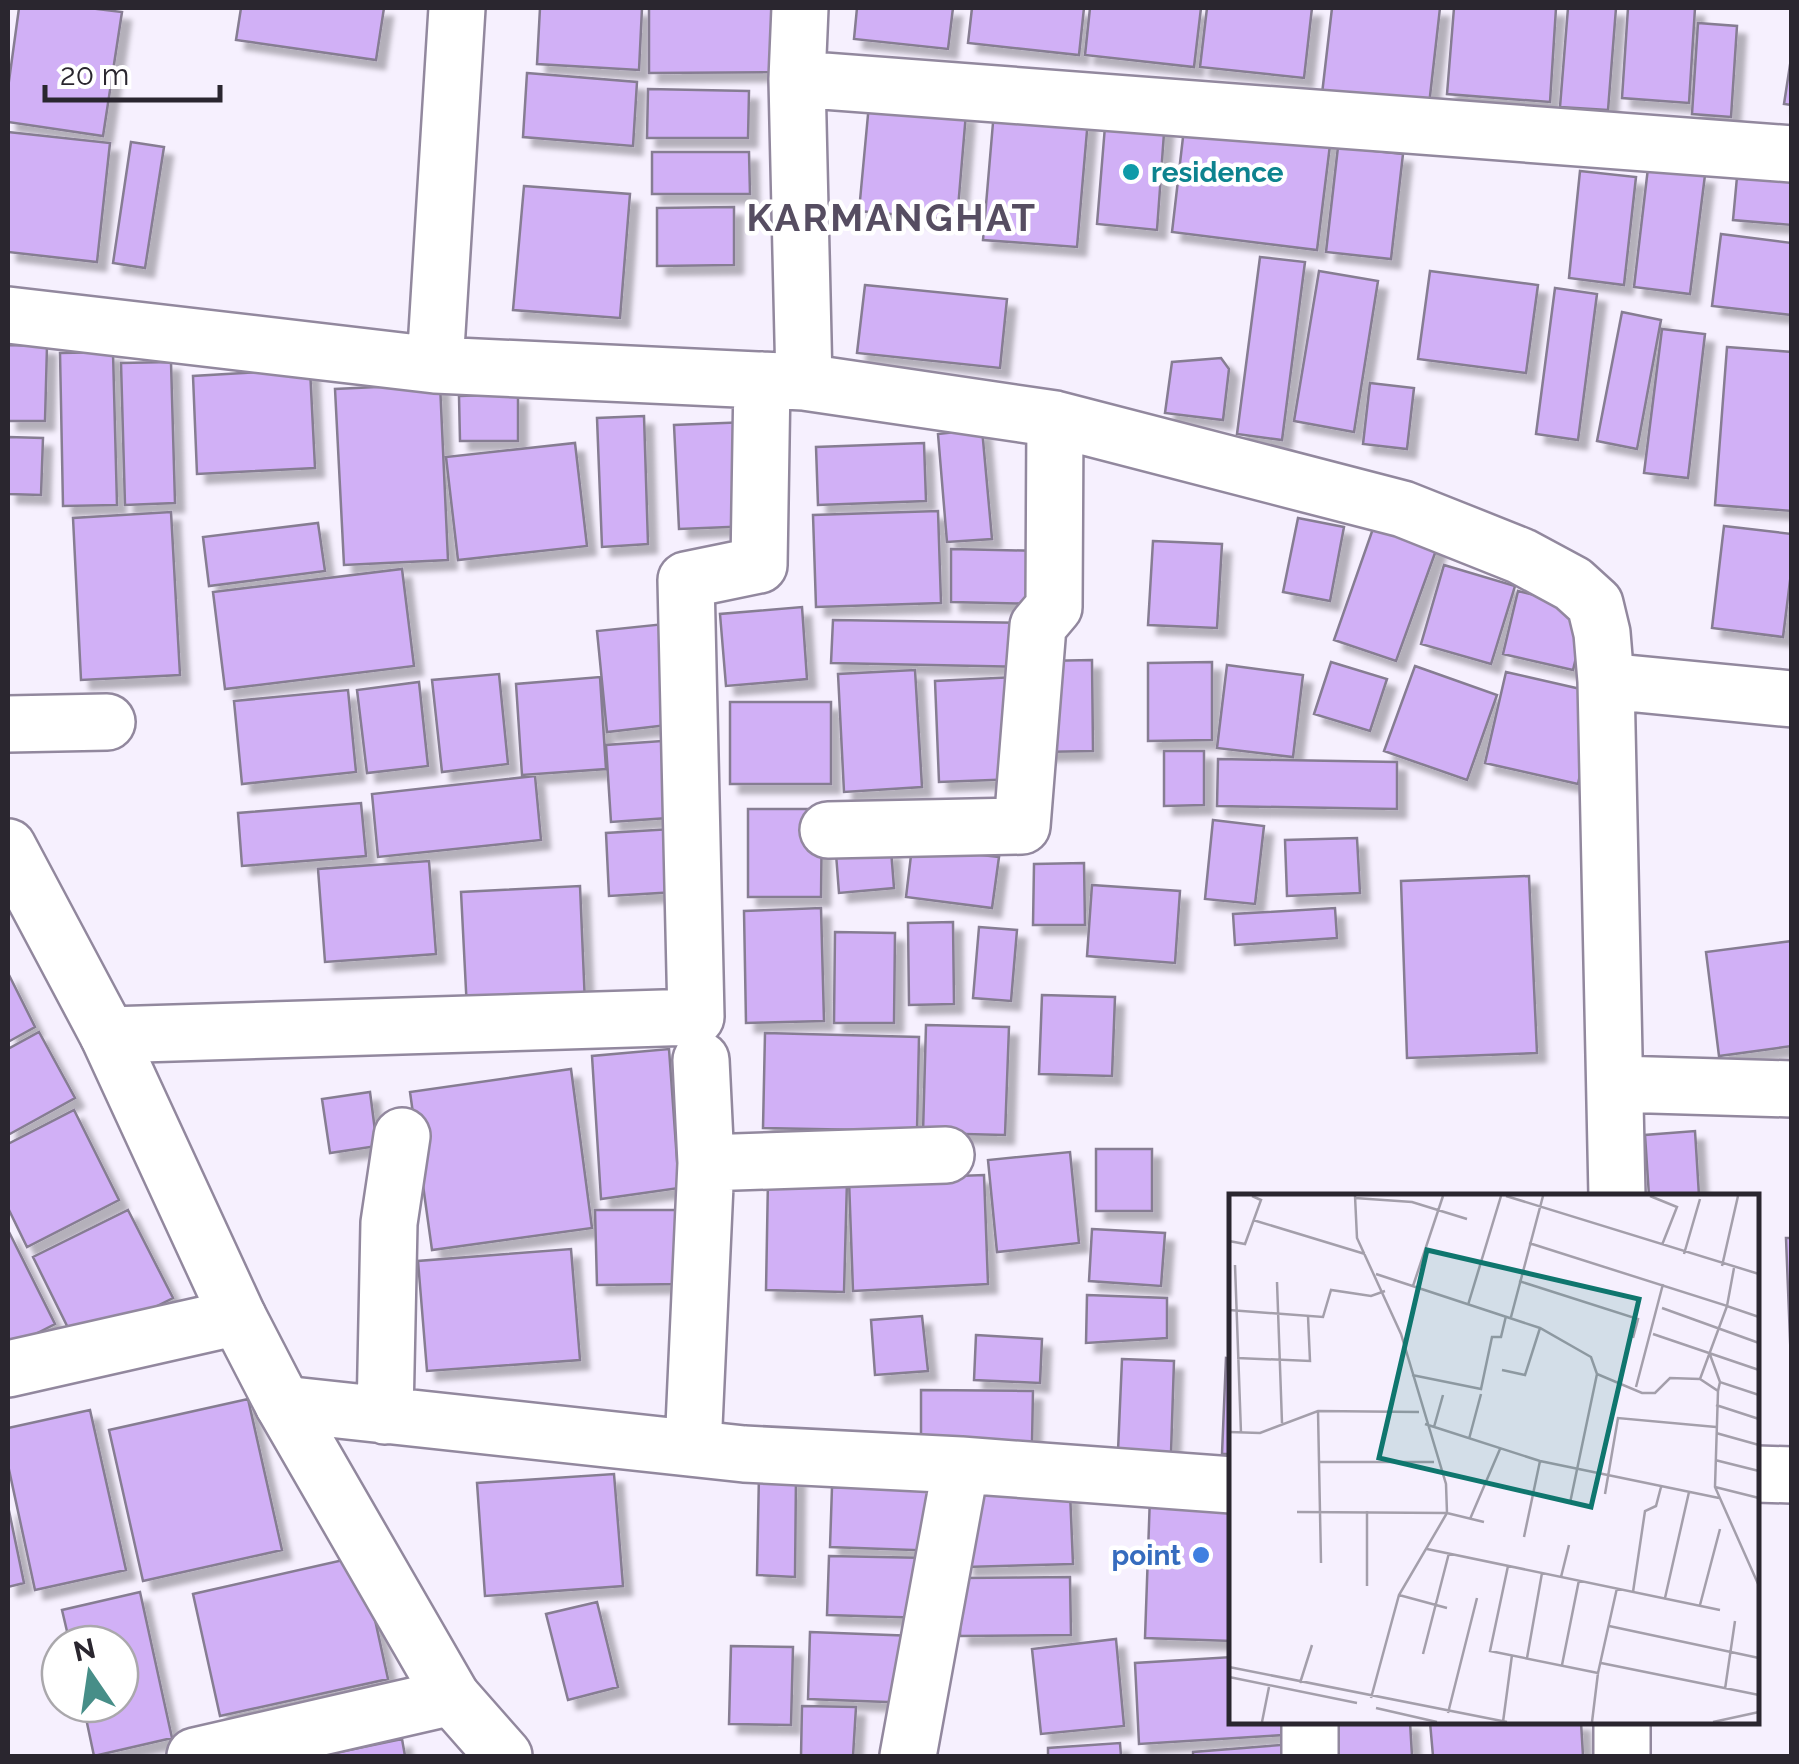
<svg xmlns="http://www.w3.org/2000/svg" width="1799" height="1764" font-family="Raleway,sans-serif">
  <defs>
    <filter id="shadow"><feDropShadow dx="9" dy="9" stdDeviation="2.5" flood-color="#0004"/></filter>
  </defs>
  <rect width="100%" height="100%" fill="#f6f0fe"/>
  <path fill="#d1b0f6" stroke="#867d92" stroke-width="2.5" filter="url(#shadow)" d="M19,8H89L122,12L103,136L8,122V88Z
    M241,8H384L376,60L236,40Z
    M540,8H642L639,70L537,64Z
    M649,8H781L782,72L649,73Z
    M857,8H953L948,49L854,39Z
    M972,8H1084L1079,55L968,43Z
    M1090,8H1201L1194,67L1085,55Z
    M1207,8H1312L1304,78L1200,67Z
    M1332,8H1440L1429,105L1322,94Z
    M1454,8H1556L1550,102L1447,94Z
    M1568,8H1616L1608,110L1560,107Z
    M1628,8H1695L1689,103L1622,98Z
    M1698,23L1737,26L1731,117L1692,114Z
    M1792,52V105L1784,104Z
    M527,73L637,82L633,146L523,137Z
    M648,89L749,91L748,138H647Z
    M869,104L966,113L957,220L859,211Z
    M994,111L1088,119L1077,247L983,240Z
    M1106,114L1165,119L1157,230L1097,224Z
    M1185,120L1331,137L1317,250L1172,232Z
    M8,132L110,143L97,262L8,252Z
    M131,142L164,147L145,268L113,263Z
    M1338,147L1403,154L1391,259L1326,252Z
    M652,152H749L750,194H652Z
    M1648,168L1705,175L1690,294L1634,287Z
    M1580,171L1636,177L1624,285L1569,278Z
    M1737,177L1792,181V225L1733,220Z
    M524,186L630,194L620,318L513,310Z
    M734,207V265L657,266V208Z
    M1721,234L1792,243V315L1712,306Z
    M1260,257L1305,262L1282,440L1237,434Z
    M1319,271L1378,281L1354,432L1294,421Z
    M1430,271L1538,285L1526,373L1418,359Z
    M865,285L1007,299L1000,368L857,353Z
    M1555,288L1597,294L1578,440L1536,434Z
    M1622,312L1661,320L1637,449L1597,441Z
    M1662,329L1705,334L1688,478L1644,473Z
    M8,345L47,346L45,421H8Z
    M1727,347L1792,352V511L1715,505Z
    M113,352L117,505L63,506L60,353Z
    M1221,358L1229,369L1223,420L1165,413L1172,362Z
    M171,362L175,503L125,505L121,363Z
    M310,369L315,468L197,474L193,376Z
    M1370,383L1414,388L1407,449L1363,444Z
    M440,384L448,560L344,565L335,389Z
    M518,394V441H460L459,396Z
    M644,416L648,544L602,547L597,418Z
    M748,422L753,526L679,529L674,425Z
    M982,429L992,539L947,542L938,434Z
    M8,437L43,438L41,495L8,494Z
    M575,443L587,546L458,560L446,457Z
    M924,443L926,501L818,505L816,447Z
    M938,511L941,603L816,607L813,515Z
    M171,512L180,675L81,680L73,518Z
    M1298,518L1344,527L1330,601L1283,592Z
    M1376,520L1439,542L1396,661L1334,640Z
    M318,523L325,571L209,586L203,537Z
    M1724,526L1792,534V565L1783,637L1712,628Z
    M1153,541L1222,544L1217,628L1148,625Z
    M951,549L1048,551V604L951,602Z
    M1444,565L1515,586L1491,664L1421,644Z
    M402,569L414,666L225,689L213,592Z
    M1518,591L1588,608L1573,670L1503,654Z
    M802,607L807,679L726,686L720,614Z
    M833,620L1028,623L1027,667L831,663Z
    M674,623L685,723L607,732L597,631Z
    M1092,660L1093,751L1038,752L1042,661Z
    M1212,662V740L1148,741V663Z
    M1331,662L1387,679L1370,731L1314,714Z
    M1227,665L1303,675L1293,757L1217,748Z
    M1415,666L1497,695L1467,780L1384,751Z
    M915,670L922,787L844,792L838,674Z
    M1506,672L1598,693L1578,784L1485,763Z
    M499,674L508,764L442,772L432,680Z
    M600,677L606,769L522,775L516,684Z
    M1016,677L1020,779L939,782L935,681Z
    M419,682L428,766L367,773L357,690Z
    M348,690L356,772L242,784L234,701Z
    M730,702H831V784H730Z
    M676,740L682,817L611,822L606,745Z
    M1164,751H1204V805L1164,806Z
    M1218,759L1397,762V809L1217,806Z
    M535,776L541,840L378,857L372,794Z
    M361,803L366,856L242,866L238,813Z
    M748,809H822L821,897H748Z
    M1213,820L1264,826L1255,904L1205,899Z
    M672,829L676,892L609,896L606,833Z
    M1357,838L1360,893L1287,896L1285,840Z
    M912,847L999,857L992,908L906,897Z
    M891,850L894,888L839,893L836,854Z
    M429,861L436,954L325,962L318,869Z
    M1084,863L1085,925H1033L1034,864Z
    M1529,876L1537,1053L1407,1058L1401,881Z
    M1092,885L1180,891L1175,963L1087,956Z
    M580,886L585,1004L467,1010L461,892Z
    M821,908L824,1021L746,1023L744,911Z
    M1335,908L1337,938L1235,945L1233,914Z
    M953,922L954,1004L909,1005L908,923Z
    M979,927L1017,930L1011,1001L973,998Z
    M835,932L895,933L894,1023H834Z
    M1792,941V1046L1719,1056L1706,952Z
    M8,973L35,1027L8,1042Z
    M1042,995L1115,997L1112,1076L1039,1074Z
    M926,1025L1009,1027L1005,1135L923,1133Z
    M39,1032L75,1098L8,1135V1049Z
    M765,1033L919,1037L917,1131L763,1128Z
    M669,1049L679,1188L601,1199L592,1056Z
    M571,1069L592,1228L432,1250L410,1092Z
    M370,1092L377,1146L330,1153L322,1099Z
    M74,1110L119,1200L27,1247L8,1208V1144Z
    M1695,1131L1699,1196H1649L1645,1135Z
    M1096,1149H1152V1211H1096Z
    M1070,1152L1079,1243L997,1252L988,1160Z
    M984,1175L988,1284L853,1291L849,1180Z
    M768,1179L847,1180L844,1292L766,1290Z
    M128,1210L173,1298L77,1346L33,1257Z
    M595,1210H680L685,1284L597,1285Z
    M1092,1229L1165,1233L1161,1286L1089,1281Z
    M8,1230L55,1324L8,1348Z
    M1786,1238H1792L1791,1364Z
    M571,1249L580,1360L427,1371L418,1261Z
    M1087,1295L1167,1298V1338L1086,1343Z
    M922,1316L928,1371L875,1375L871,1320Z
    M976,1335L1042,1339L1040,1383L974,1380Z
    M1226,1358L1232,1359V1454H1222Z
    M1122,1359L1174,1361L1171,1453L1118,1451Z
    M921,1390L1033,1391L1032,1443L921,1442Z
    M248,1399L282,1550L143,1581L109,1430Z
    M90,1410L126,1570L35,1590L8,1465V1428Z
    M614,1474L623,1586L485,1596L477,1483Z
    M759,1474L796,1475L795,1577L757,1575Z
    M832,1487L943,1490L941,1551L830,1547Z
    M1070,1492L1073,1564L965,1567L963,1495Z
    M1150,1496L1232,1498V1641L1145,1638Z
    M8,1506L24,1583L8,1587Z
    M361,1556L388,1679L220,1716L193,1594Z
    M829,1556L929,1558L928,1618L827,1615Z
    M1070,1577L1071,1635L960,1636V1578Z
    M140,1592L172,1738L94,1756L83,1704H120V1644H70L62,1610Z
    M597,1602L618,1687L568,1700L546,1614Z
    M810,1632L916,1636L913,1703L808,1699Z
    M1116,1639L1124,1726L1041,1734L1032,1649Z
    M731,1646L793,1647L791,1725L729,1724Z
    M1232,1657V1722H1282L1283,1735L1139,1744L1135,1663Z
    M802,1706L856,1707L853,1756H801Z
    M1328,1722H1410L1412,1756H1331Z
    M1430,1722H1581L1583,1756H1433Z
    M402,1739L405,1756H320Z
    M1120,1743L1121,1756H1048V1748Z
    M1293,1744L1294,1756H1193V1752Z"/>
  <g fill="none" stroke-linecap="round" stroke-linejoin="round">
    <defs>
      <path id="street" d="M800,8L797,79L804,382
        M797,79L1792,154
        M8,315L435,365L804,382L1055,419L1403,509L1521,556L1573,584L1595,604L1602,633L1606,681L1792,699
        M435,365L457,8
        M1606,681L1617,1196
        M8,724L107,722
        M828,830L1022,826L1038,626L1054,607L1055,419
        M108,1035L696,1017L686,580L759,565L762,380
        M1617,1084L1792,1089
        M706,1163L946,1155
        M8,1369L238,1317
        M283,1404L744,1454L961,1465L1232,1485
        M385,1416L389,1223L402,1136
        M693,1448L706,1163L701,1060
        M1756,1474L1792,1475
        M1310,1722V1756
        M1622,1722V1756
        M195,1756L452,1697
        M908,1756L961,1465"/>
      <path id="secondary" d="M8,847L108,1035L238,1317L283,1404L452,1697L504,1756"/>
    </defs>
    <use href="#street" stroke="#92889e" stroke-width="60"/>
    <use href="#secondary" stroke="#92889e" stroke-width="60"/>
    <use href="#street" stroke="#fff" stroke-width="55"/>
    <use href="#secondary" stroke="#fff" stroke-width="55"/>
  </g>
  <circle fill="#0f9aa8" stroke="#fff" stroke-width="4" cx="1131" cy="172" r="10"/>
  <circle fill="#3f7fe0" stroke="#fff" stroke-width="4" cx="1201" cy="1555" r="10"/>
  <g text-anchor="middle" dominant-baseline="central" stroke-width="9" stroke-linejoin="round" paint-order="stroke">
    <g font-size="28" font-weight="bold" fill="#0d838f" stroke="#fff" text-anchor="start">
      <text x="1151" y="172">residence</text>
    </g>
    <g font-size="28" font-weight="bold" fill="#366cbe" stroke="#fff" text-anchor="end">
      <text x="1181" y="1555">point</text>
    </g>
    <g font-size="38" font-weight="bold" letter-spacing="2.5" fill="#564d61" stroke="#fff">
      <text x="892" y="217">KARMANGHAT</text>
    </g>
  </g>
  <g transform="translate(1229 1194)">
    <rect width="530" height="530" fill="#f6f0fe"/>
    <path fill="none" stroke="#a49fab" stroke-width="2.5" d="M126,2L128,44L172,140L217,290L218,319L170,401L142,504M277,2L530,80M421,2L448,13L433,51M126,4L183,8L238,25M24,26L136,60M0,47L16,50L32,6L23,2M300,49L498,112L505,74M455,60L471,5M6,71L12,239M493,72L509,2M147,80L311,134L362,163L368,180L413,199H426L441,184L471,185L489,197L486,293L530,392M290,87L409,125L404,144M48,88L53,229M184,92L214,2M239,111L272,2M433,114L530,149M0,116L94,123L102,96L142,102L156,97M282,123L314,2M424,140L530,176M480,158L491,188M8,164L81,167L79,122M273,176L296,181L311,134M183,181L252,195L263,143H272L277,122M471,185L498,112L530,123M407,193L434,90M489,197L491,188L530,201M487,211L530,225M89,217L92,369M196,230L311,267L490,304M205,233L214,201M0,238L31,239L89,217L190,218M487,239L530,251M240,245L252,200M486,266L530,277M91,268H205M486,293L530,304M376,300L389,224L487,233M341,309L368,180M68,318L218,319L255,328M241,325L271,255M295,343L311,267M198,355L491,416M279,372L261,457L369,479L388,394M332,383L340,351M138,392V317M404,398L416,317L427,312L432,293M170,401L218,414M436,404L460,298M471,411L491,335M380,432L530,464M194,460L220,359M298,464L313,379M372,469L530,501M333,471L350,386M0,473L278,528M0,483L128,509M71,489L83,451M496,495L506,427M147,514L208,528M219,519L248,404M33,528L40,493M274,528L283,461M363,528L369,479M484,528L530,518"/>
    <path fill="#0f766e" fill-opacity="0.15" stroke="#0f766e" stroke-width="5" d="M198,56L410,105L362,313L150,264Z"/>
    <rect width="530" height="530" fill="none" stroke="#2a262f" stroke-width="5"/>
  </g>
  <rect width="1799" height="1764" fill="none" stroke="#2a262f" stroke-width="20"/>
  <g transform="translate(90 1674) rotate(347)"><circle r="48" fill="#ffffff" stroke="#aaa8ac" stroke-width="2.5"/>
  <path d="M0-8L18 38L0 25L-18 38Z" fill="#478e88"/>
  <text y="-15" font-size="28" font-weight="bold" text-anchor="middle" fill="#2a262f">N</text>
  </g>
  <path d="M45 85v15h175v-15" fill="none" stroke="#2a262f" stroke-width="5"/>
  <text x="60" y="85" font-size="30" fill="#2a262f" stroke="#ffffff" stroke-width="8" paint-order="stroke">20 m</text>
</svg>
